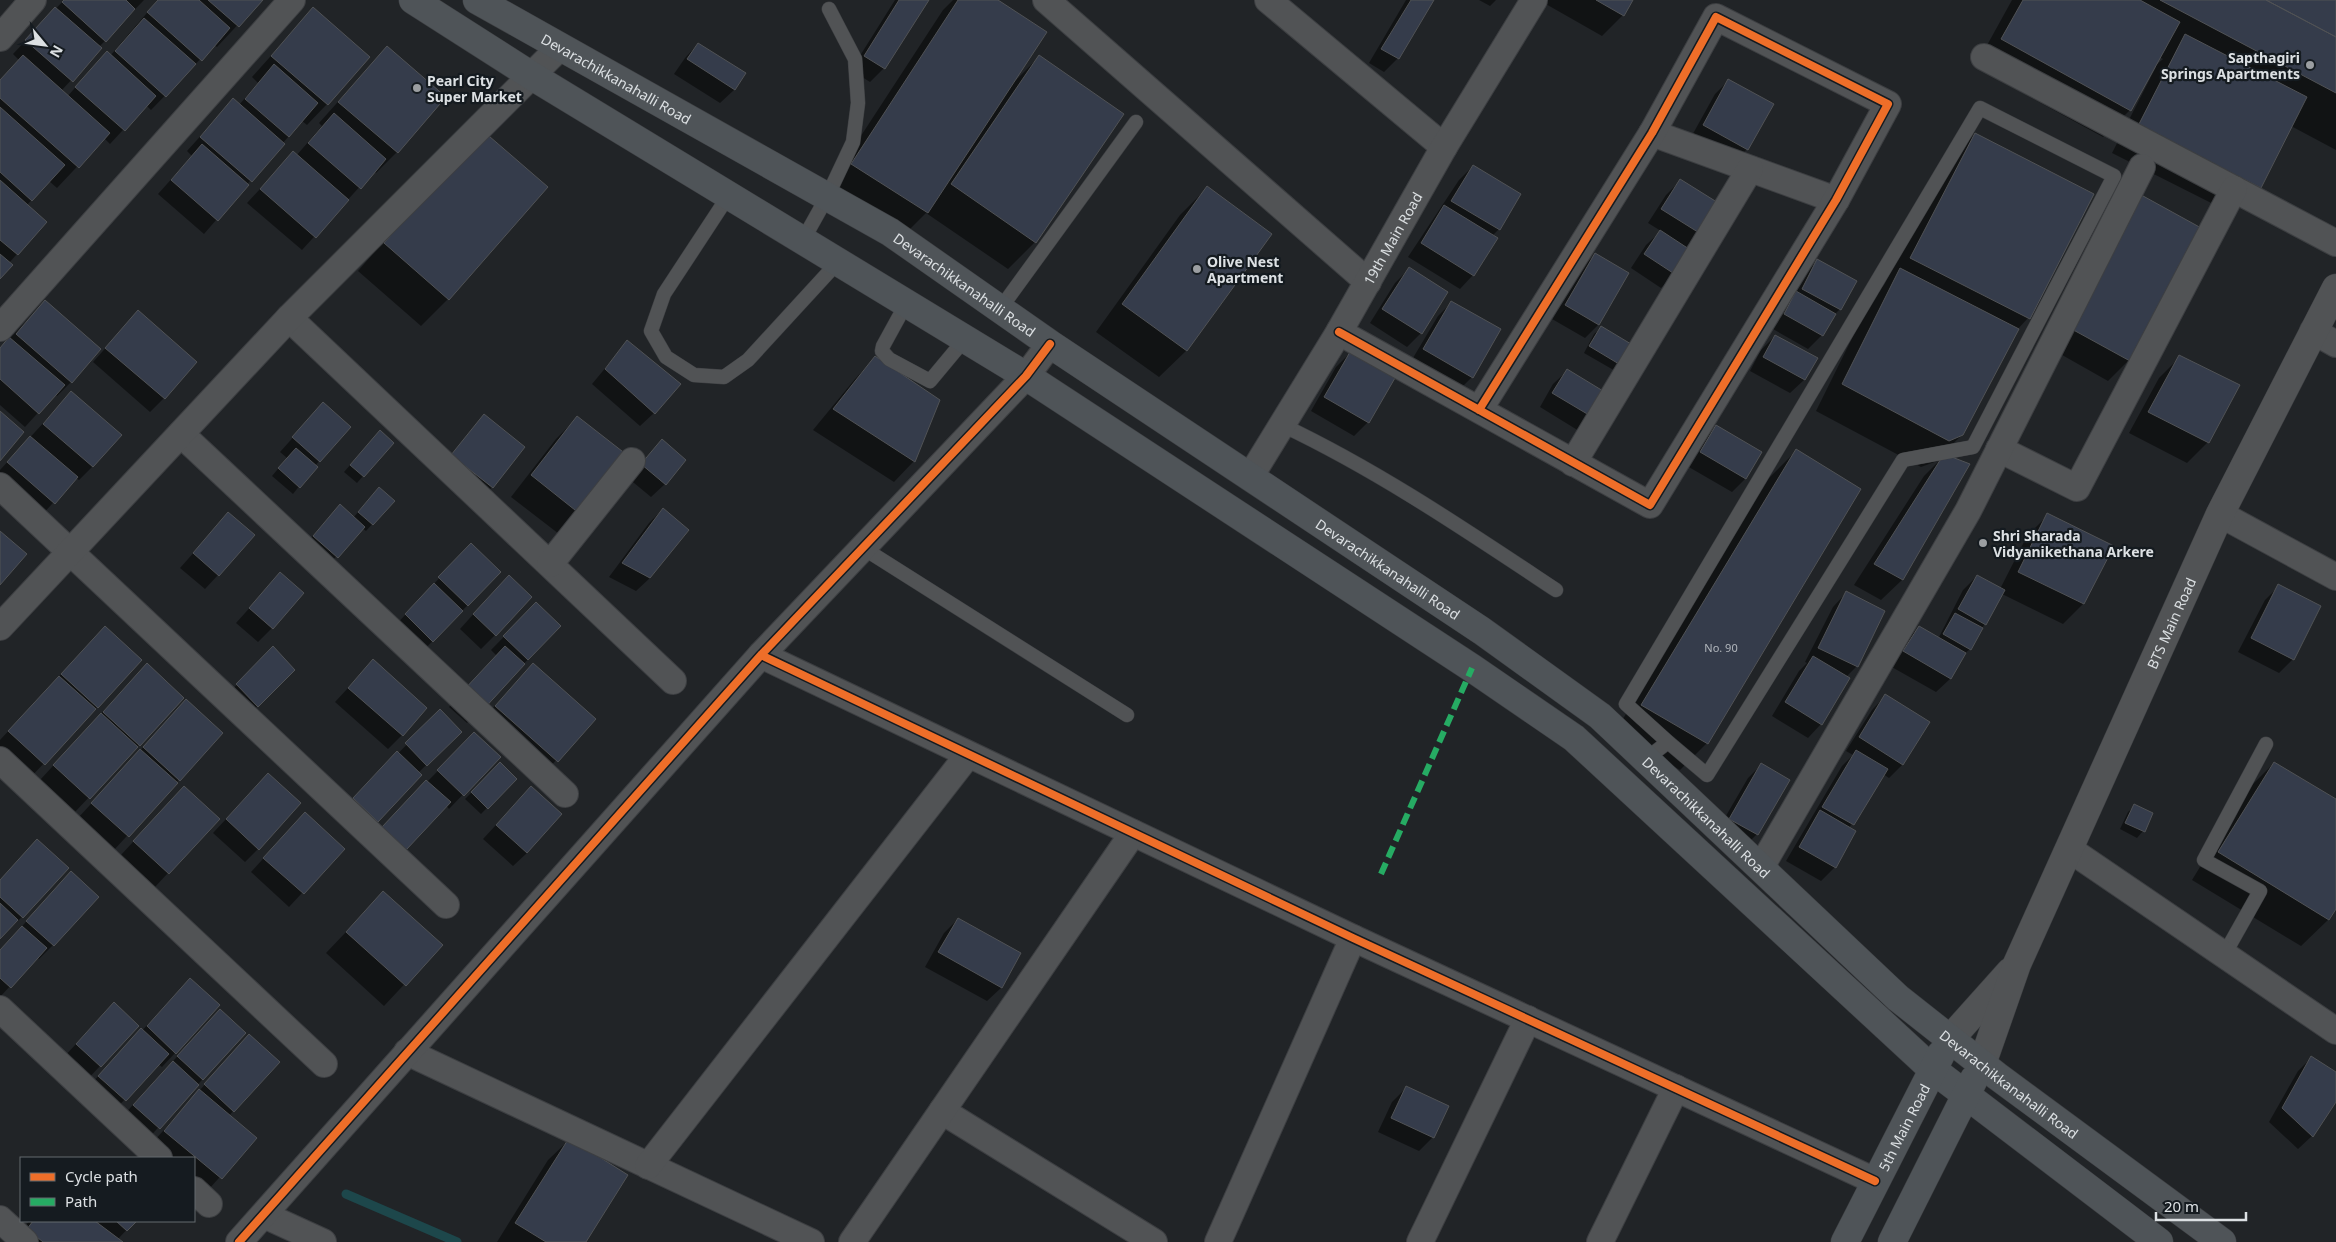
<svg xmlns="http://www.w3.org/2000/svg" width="2336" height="1242" font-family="'Noto Sans',sans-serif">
  <rect width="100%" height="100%" fill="#212427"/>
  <path fill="#0007" fill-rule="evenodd" d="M64,0H144L99,47L101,48L61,91L67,97L93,67L110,56L158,0H261L217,47L214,45L151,110L146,105L110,144L104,138L57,188L49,181L27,205L45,222L9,263L0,277V80L19,60L13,54Z
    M895,0H927L884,68L870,82L851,70Z
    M953,0H996L1012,84L1039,57L1035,242L1008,269L926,213L900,239L825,191L943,10Z
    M1406,0H1433L1398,58L1384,72L1369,63Z
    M1479,0H1496L1490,6Z
    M1546,0H1631L1623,15L1602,36L1544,3Z
    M2012,0H2336V150L2291,126L2260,187L2233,214L2112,153L2156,67L2154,66L2130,110L2103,137L1975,67ZM2159,57L2163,59L2155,66Z
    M313,9L327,104L307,125L302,121L204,234L158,194L192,156L187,151L233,100L239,105L258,83L252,77Z
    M698,44L745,74L734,90L720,103L674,74L685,58Z
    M387,47L444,97L397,152L376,173L374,171L302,250L247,203L293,153L296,156L322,126L319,123Z
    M1729,80L1747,149L1733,163L1690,139L1715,94Z
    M1975,134L2092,195L2028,318L2017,330L1962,435L1942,454L1968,465L1902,580L1881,600L1854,585L1924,476L1940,460L1921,467L1816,411L1873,296L1884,285L1948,161Z
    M455,159L448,299L421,326L358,271Z
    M1473,166L1499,229L1492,236L1473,275L1460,289L1408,257L1459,180Z
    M1680,181L1700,233L1685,248L1675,274L1661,288L1631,268L1646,245L1661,231L1648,223L1666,195Z
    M1207,188L1270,234L1186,351L1159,377L1096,332L1180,215Z
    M2114,213L2129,360L2108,381L2048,347Z
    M1595,255L1598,325L1585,338L1552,319L1581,268Z
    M1817,261L1840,309L1831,318L1822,335L1808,349L1771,328L1804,275Z
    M1409,269L1421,333L1407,347L1370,323L1395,283Z
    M46,302L100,349L71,382L57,396L55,394L25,427L0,405V348Z
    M1452,302L1472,377L1458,391L1410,363L1438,316Z
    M138,312L164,398L150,412L93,362Z
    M1601,328L1634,347L1617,372L1584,353L1594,334Z
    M1775,336L1816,359L1804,380L1790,393L1750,371L1761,350Z
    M627,342L654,413L640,426L592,384Z
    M1350,353L1368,422L1354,436L1311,411L1336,367Z
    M2180,357L2208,442L2187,463L2129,433L2159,378Z
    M875,358L914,461L894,482L813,430L855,379Z
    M1567,371L1606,395L1579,431L1540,407L1553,384Z
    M323,404L319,461L293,494L272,476L287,458L280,452Z
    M58,407L92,467L79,480L76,478L40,517L0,482V470Z
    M484,416L492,487L479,501L439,469Z
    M577,418L625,456L559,534L511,497L556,439Z
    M1716,427L1745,479L1732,492L1687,466L1702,441Z
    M373,439L363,476L357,483L344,472Z
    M662,441L665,484L651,497L628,478Z
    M1796,451L1859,489L1707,743L1680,770L1615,732L1769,478Z
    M373,495L393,501L366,531L362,528L323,571L300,550L340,506L353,518Z
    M663,509L650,578L636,591L609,577L649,523Z
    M228,514L218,575L205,589L180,568Z
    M2048,515L2083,604L2063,624L2002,594L1970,649L1963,655L1950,679L1936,692L1890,666L1905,641L1919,628L1938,639L1963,590L1977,576L2000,589L2027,536Z
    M471,544L500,572L419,655L392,629Z
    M280,574L272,628L258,642L236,623Z
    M2279,586L2293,659L2279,673L2238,652L2265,600Z
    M495,590V635L481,649L460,629Z
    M1846,593L1884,611L1856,667L1846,677L1821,724L1808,738L1772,716L1799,671L1807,663L1805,662L1833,607Z
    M536,604L560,626L467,723L449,707L497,656L491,650Z
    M105,627L97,707L30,778L0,750V740Z
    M273,648L294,670L244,719L223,699Z
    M373,661L402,735L388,749L335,702Z
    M533,665L594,719L536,782L475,727Z
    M133,679L183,698L75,812L40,780Z
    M1885,696L1903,764L1889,778L1883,774L1849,828L1835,867L1821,881L1786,861L1842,766L1853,755L1846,751L1872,710Z
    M440,711L460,732L418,773L364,835L340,812Z
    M173,715L222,733L114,850L78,818Z
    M474,734L499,757L449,809L427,782Z
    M2274,763L2336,801V906L2328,920L2301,946L2192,880L2247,790Z
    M500,764L515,779L481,814L465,799Z
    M1762,764L1757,834L1743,848L1716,833L1748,778Z
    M268,774L258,849L245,862L213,833Z
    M518,801L527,853L513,866L483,839Z
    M170,802L218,819L155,887L120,856Z
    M2135,806L2143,831L2137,838L2120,829L2128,812Z
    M291,828L343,849L289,907L251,872Z
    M67,868L22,917L0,937V880Z
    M57,887L53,945L39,959L37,957L0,997V951Z
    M383,893L441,945L384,1006L326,953Z
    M958,919L1020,954L1001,988L987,1001L925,967L944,933Z
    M177,994L175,1053L162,1067L158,1064L111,1114L85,1090Z
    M100,1018V1066L87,1080L63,1058Z
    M207,1024L245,1033L145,1142L120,1119Z
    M236,1050L233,1111L229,1116L255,1138L200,1199L194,1194V1158H151L144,1152Z
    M2311,1058L2336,1074V1100L2312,1136L2298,1149L2269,1122L2298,1071Z
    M1406,1088L1433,1137L1419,1151L1378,1132L1392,1102Z
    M569,1140L585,1242H497L548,1160Z
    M29,1221H135L118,1239L121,1242H13Z"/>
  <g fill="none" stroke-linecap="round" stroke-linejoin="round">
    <path stroke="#1d474b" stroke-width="9" d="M346,1194L457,1242"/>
  </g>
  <path fill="#353c4b" stroke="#505255" d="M64,0H126L135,9L106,42L62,2Z
    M158,0H199L230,28L202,61L147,12Z
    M208,0H263L239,27Z
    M899,0H929L885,69L864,56Z
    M958,0H998L1047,32L928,213L851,164Z
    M1411,0H1434L1399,59L1381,49Z
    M1596,0H1633L1624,16Z
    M2023,0H2140L2180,22L2131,111L2001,39Z
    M2160,0H2266L2336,37V93Z
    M2266,0H2336V37Z
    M55,7L102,48L73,82L25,40Z
    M313,7L370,57L328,105L271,56Z
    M144,18L196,64L166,97L115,51Z
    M2185,34L2307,97L2261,188L2138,126Z
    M698,43L746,73L735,90L687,59Z
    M387,46L446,97L398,153L338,102Z
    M107,51L156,96L125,131L75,87Z
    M23,55L110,133L79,168L0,98V80Z
    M1039,55L1124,114L1036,243L951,184Z
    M274,64L318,103L289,137L245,99Z
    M1728,79L1774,104L1748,150L1703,125Z
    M233,98L285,144L252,182L200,137Z
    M0,107L65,165L32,201L0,172Z
    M334,113L386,159L361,189L308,143Z
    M482,130L548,187L449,300L384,243Z
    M1975,133L2094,194L2030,319L1910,258Z
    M202,144L249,185L218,221L171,180Z
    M293,151L349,200L316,238L260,189Z
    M1473,165L1521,194L1500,230L1451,201Z
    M1680,179L1720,204L1701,234L1661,209Z
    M0,180L47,222L18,255L0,240Z
    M1207,186L1272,234L1187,351L1122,304Z
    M2134,191L2203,229L2130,361L2068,327Z
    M1444,205L1498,238L1474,276L1421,243Z
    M1660,230L1692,251L1676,275L1644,254Z
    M1595,253L1629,273L1599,325L1565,305Z
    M0,254L13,265L0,279Z
    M1817,259L1857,281L1841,310L1802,289Z
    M1409,267L1448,292L1422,334L1382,309Z
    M1900,268L2019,329L1963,435L1949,441L1842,384Z
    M1796,291L1836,314L1823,336L1784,314Z
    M45,300L101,349L72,383L16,334Z
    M1451,301L1501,329L1473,378L1423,349Z
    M138,310L197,362L165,399L105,348Z
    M1601,326L1636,347L1624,367L1589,346Z
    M1775,335L1818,358L1805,380L1763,357Z
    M9,337L65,385L39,414L0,379V348Z
    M627,340L681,384L655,414L605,369Z
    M1350,352L1395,378L1369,423L1324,397Z
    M2179,355L2240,385L2209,443L2148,412Z
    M875,356L940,400L915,462L833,409Z
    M1567,369L1608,394L1594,418L1552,393Z
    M71,391L122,435L93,467L43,424Z
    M323,402L351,427L320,462L292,437Z
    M0,411L24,432L0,461Z
    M484,414L525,447L493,488L451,455Z
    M577,416L627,455L580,514L531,475Z
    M1716,425L1762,452L1746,479L1700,452Z
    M380,430L394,443L364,477L350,465Z
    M30,436L78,477L55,504L7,462Z
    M662,439L686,460L666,485L641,464Z
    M296,448L318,467L300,488L278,468Z
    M1796,449L1861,489L1708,744L1641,705Z
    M1944,454L1970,464L1903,580L1874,564Z
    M379,487L395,501L373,525L358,512Z
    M340,504L365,527L338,558L313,536Z
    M663,508L689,530L650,578L622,563Z
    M228,512L255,535L219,576L193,553Z
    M2047,513L2114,546L2084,604L2018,572Z
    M0,531L27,554L0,585Z
    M471,543L501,572L468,606L438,577Z
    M280,572L304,593L273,629L249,608Z
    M509,575L532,597L496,636L473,614Z
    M1977,575L2005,590L1986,625L1958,609Z
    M434,583L463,611L433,642L405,614Z
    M2278,584L2321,606L2294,660L2251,638Z
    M1846,591L1885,611L1858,667L1818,648Z
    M536,602L561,626L528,660L503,636Z
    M1955,613L1983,628L1971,650L1943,634Z
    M105,626L142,660L98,708L61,674Z
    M1919,626L1966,653L1951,679L1903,651Z
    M273,646L295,670L258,707L236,684Z
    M505,646L525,664L482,711L462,692Z
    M1813,656L1850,678L1822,725L1785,702Z
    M373,659L427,708L403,736L348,688Z
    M147,663L184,698L140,746L103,712Z
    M533,663L596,719L558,762L495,706Z
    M59,676L96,709L45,765L8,731Z
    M1885,694L1930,722L1903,765L1859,737Z
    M186,699L223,733L180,781L143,747Z
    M440,709L462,732L427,766L405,743Z
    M101,713L138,747L90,799L53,765Z
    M474,732L501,757L464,796L437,770Z
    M140,749L178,783L129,837L91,803Z
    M1856,750L1888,769L1854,825L1822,807Z
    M397,751L422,775L378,822L353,798Z
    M500,762L517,779L488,809L471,792Z
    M2274,762L2336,799V909L2329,920L2218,852Z
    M1761,763L1790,780L1758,835L1729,819Z
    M268,773L301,803L259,850L226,819Z
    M426,780L451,802L406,850L382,827Z
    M184,786L220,819L169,874L133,841Z
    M531,786L562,814L527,853L496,825Z
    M2134,804L2153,813L2145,832L2125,823Z
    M1820,810L1856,831L1836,868L1799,847Z
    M305,812L345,849L304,894L263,858Z
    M37,839L69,868L23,918L0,897V880Z
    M71,871L99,897L54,946L26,921Z
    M383,891L443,945L406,986L346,932Z
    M0,903L18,920L0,939Z
    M958,918L1021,953L1002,988L938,952Z
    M22,926L47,948L11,988L0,978V950Z
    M190,978L220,1005L176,1054L147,1026Z
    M114,1002L139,1026L101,1067L76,1044Z
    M220,1009L246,1033L203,1080L177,1056Z
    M141,1028L169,1054L126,1101L98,1076Z
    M249,1034L280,1062L234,1112L204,1084Z
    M2311,1056L2336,1072V1102L2313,1137L2282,1108Z
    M173,1061L199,1085L160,1129L133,1105Z
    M1406,1086L1449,1106L1434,1138L1391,1118Z
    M199,1089L257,1138L222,1179L164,1131Z
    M569,1138L628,1175L586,1242H546L515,1223Z
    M33,1221H95L123,1242H43L27,1229Z
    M116,1221H137L127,1231Z"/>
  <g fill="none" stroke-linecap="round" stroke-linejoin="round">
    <defs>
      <path id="service" d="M729,195L664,294L651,331L666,357L694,375L724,377L748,360L838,262
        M803,240L827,197L853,142L858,103L855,59L829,9
        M906,304L883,346L882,351L889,359L930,381L965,339
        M1000,309L1136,122
        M1282,425C1379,471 1467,531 1556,590
        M863,548L1127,715
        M1646,759L1668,742L1626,704L1980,108L2114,176L1973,447L1903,460L1707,775L1668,742
        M2224,955L2260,891L2204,860L2266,744"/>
      <g id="minor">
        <path d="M1046,0L1368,282"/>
        <path d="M1268,0L1444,147"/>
        <path d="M0,38L33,0"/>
        <path d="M1984,57L2336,243"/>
        <path d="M1652,133L1836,200"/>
        <path d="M289,318L673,681"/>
        <path d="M0,328L292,0"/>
        <path d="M2313,331L2336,344"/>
        <path d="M1339,332L1650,505L1836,200L1888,104L1716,17L1652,133L1479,410"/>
        <path d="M181,434L565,794"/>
        <path d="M1999,449L2077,488L2234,189"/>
        <path d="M1573,463L1750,169"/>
        <path id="s1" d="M1250,477L1339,332L1444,147L1534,0"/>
        <path d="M0,486L446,905"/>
        <path d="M2220,514L2336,577"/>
        <path d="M550,564L632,461"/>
        <path d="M0,627L289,318L560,47"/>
        <path d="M761,655L1353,938L1875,1181"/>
        <path d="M0,760L324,1064"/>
        <path d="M2069,849L2336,1031"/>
        <path d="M1761,867L1968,511L2142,167"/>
        <path d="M0,1009L159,1158"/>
        <path d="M407,1052L811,1242"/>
        <path d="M942,1111L1154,1242"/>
        <path d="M648,1166L968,755"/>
        <path d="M194,1190L209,1204"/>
        <path d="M264,1215L323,1242"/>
        <path d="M0,1219L25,1242"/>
        <path d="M239,1242L761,655L1026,376L1050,344"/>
        <path d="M852,1242L1133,833"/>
        <path d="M1218,1242L1353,938"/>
        <path d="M1420,1242L1528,1019"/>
        <path d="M1600,1242L1676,1088"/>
      </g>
      <g id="tertiary">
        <path d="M1950,1039L2010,972"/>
        <path id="s2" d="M1982,1064L2017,964L2220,514L2336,288"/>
      </g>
      <g id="secondary">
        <path d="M413,0L532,76L1026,376L1472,668L1574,738L1932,1069L2159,1242"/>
        <path id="s3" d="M477,0L890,232L1050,344L1482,631L1600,716L1898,998L1997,1076L2222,1242"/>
        <path id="s4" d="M1845,1242L1941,1054"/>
        <path d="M1892,1242L1974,1079"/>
      </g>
    </defs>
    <use href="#service" stroke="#3d3f42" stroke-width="15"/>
    <use href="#minor" stroke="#3d3f42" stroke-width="28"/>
    <use href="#tertiary" stroke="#3d3f42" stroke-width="29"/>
    <use href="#secondary" stroke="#3d3f42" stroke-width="29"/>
    <use href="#service" stroke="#515355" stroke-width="14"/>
    <use href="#minor" stroke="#515355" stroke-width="26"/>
    <use href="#tertiary" stroke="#515355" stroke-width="28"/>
    <use href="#secondary" stroke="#4f5458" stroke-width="28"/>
    <path stroke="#26ab63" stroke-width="6" stroke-dasharray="12 6" stroke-linecap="butt" d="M1381,874L1472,668"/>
    <defs>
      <path id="cycleway" d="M1339,332L1650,505L1836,200L1888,104L1716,17L1652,133L1479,410
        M761,655L1353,938L1875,1181
        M239,1242L761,655L1026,376L1050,344"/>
    </defs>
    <use href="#cycleway" stroke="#151b20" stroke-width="11"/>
    <use href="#cycleway" stroke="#ee6e29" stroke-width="8"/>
  </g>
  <g fill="#9b9ea1" stroke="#151b20" stroke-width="2">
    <circle cx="2310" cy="65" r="5"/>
    <circle cx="417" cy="88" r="5"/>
    <circle cx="1197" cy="269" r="5"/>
    <circle cx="1983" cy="543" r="5"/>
  </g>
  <g text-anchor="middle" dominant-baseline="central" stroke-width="4.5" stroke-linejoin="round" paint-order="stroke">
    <g font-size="11" fill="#b2b7bd">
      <text x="1721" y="647">No. 90</text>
    </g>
    <g font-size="14" font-weight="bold" fill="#dce0e3" stroke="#151b20" text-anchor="start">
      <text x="2300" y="57" text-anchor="end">Sapthagiri<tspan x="2300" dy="16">Springs Apartments</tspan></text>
      <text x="427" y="80">Pearl City<tspan x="427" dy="16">Super Market</tspan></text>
      <text x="1207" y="261">Olive Nest<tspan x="1207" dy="16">Apartment</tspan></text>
      <text x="1993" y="535">Shri Sharada<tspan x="1993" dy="16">Vidyanikethana Arkere</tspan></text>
    </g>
    <g font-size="14" fill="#dce0e3" stroke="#151b20">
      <text stroke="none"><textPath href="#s3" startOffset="160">Devarachikkanahalli Road</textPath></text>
      <text stroke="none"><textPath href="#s1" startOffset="278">19th Main Road</textPath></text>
      <text stroke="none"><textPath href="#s3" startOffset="565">Devarachikkanahalli Road</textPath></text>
      <text stroke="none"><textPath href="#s3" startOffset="1075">Devarachikkanahalli Road</textPath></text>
      <text stroke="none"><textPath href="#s2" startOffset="480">BTS Main Road</textPath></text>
      <text stroke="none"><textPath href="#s3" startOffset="1480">Devarachikkanahalli Road</textPath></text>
      <text stroke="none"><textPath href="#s3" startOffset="1884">Devarachikkanahalli Road</textPath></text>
      <text stroke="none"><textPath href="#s4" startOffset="129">5th Main Road</textPath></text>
    </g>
  </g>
  <rect x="20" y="1157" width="175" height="65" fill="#151b20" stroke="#656a6e"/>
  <rect x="30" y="1173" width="25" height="8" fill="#ee6e29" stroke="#656a6e"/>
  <text x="65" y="1182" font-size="15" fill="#dce0e3">Cycle path</text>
  <rect x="30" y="1198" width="25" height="8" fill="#26ab63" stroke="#656a6e"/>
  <text x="65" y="1207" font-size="15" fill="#dce0e3">Path</text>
  <g transform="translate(45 45) rotate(119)" stroke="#151b20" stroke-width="4" paint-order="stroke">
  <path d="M0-4L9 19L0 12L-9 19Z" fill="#dce0e3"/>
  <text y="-8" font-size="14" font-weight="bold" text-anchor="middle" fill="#dce0e3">N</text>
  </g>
  <path d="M2156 1212v8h90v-8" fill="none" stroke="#dce0e3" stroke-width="2.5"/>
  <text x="2164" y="1212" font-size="15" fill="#dce0e3" stroke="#151b20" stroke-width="4" paint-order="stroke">20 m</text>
</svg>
